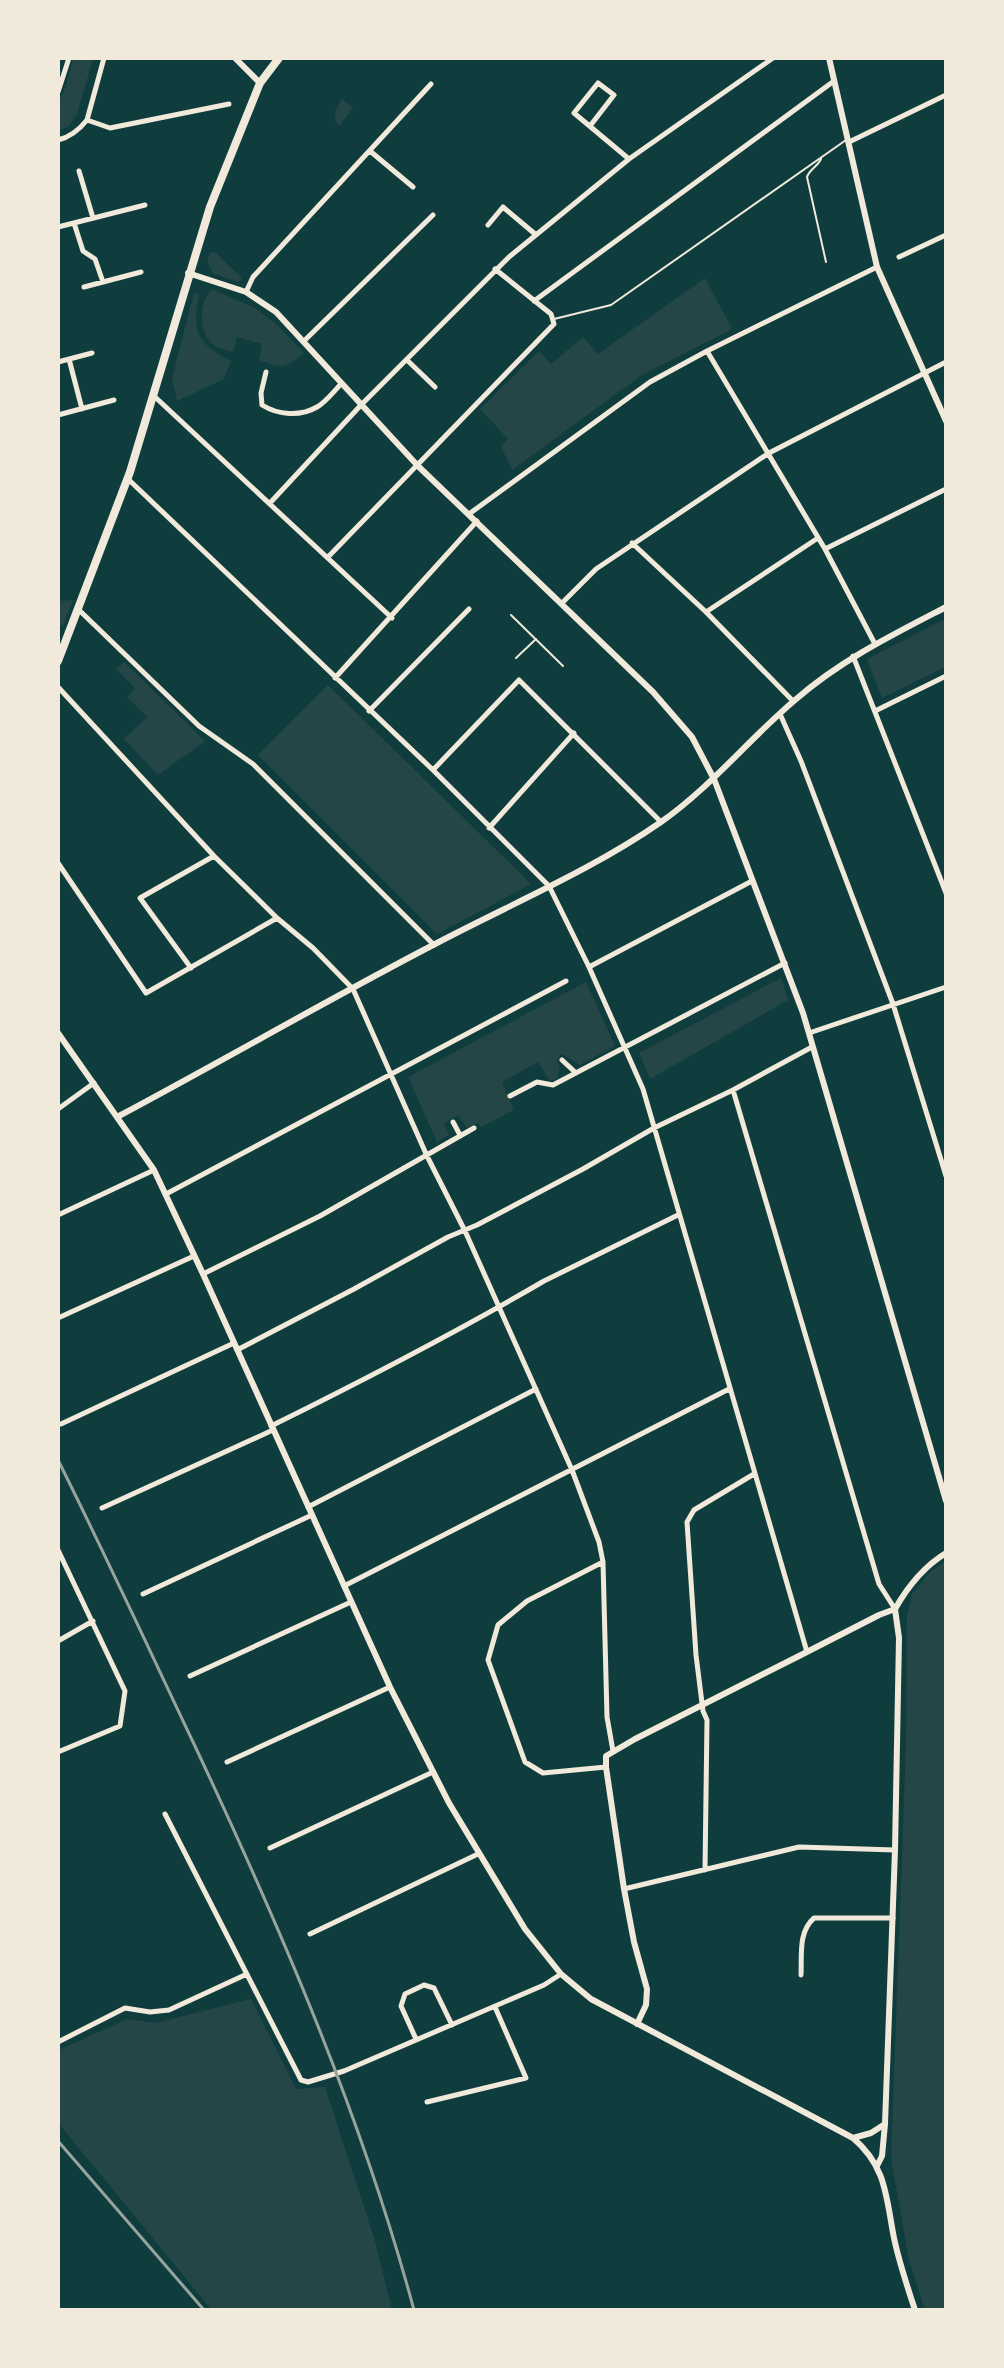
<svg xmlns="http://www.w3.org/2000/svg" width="1004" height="2368" font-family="Karla,sans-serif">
  <rect width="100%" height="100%" fill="#0f3d3e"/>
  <path fill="#244646" d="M73,59H93L77,114L68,127L59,130V101L66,86Z
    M342,98L353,108L339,126C331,117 337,107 342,98Z
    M210,252L216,253L241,277V280L238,282L214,274L207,262Z
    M705,278L732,329L642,375L512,470L501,446L508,439L480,409L539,351L551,364L583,337L598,354Z
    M212,289L255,308L277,325L304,353C285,369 281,368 259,360L262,344L237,337L233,352C227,350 219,349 214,345C197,333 199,302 212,289Z
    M194,293L200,294C190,330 198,345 231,361L224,379L177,401L172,378Z
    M73,600L64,624L59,627V601Z
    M945,619V667L882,698L867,659Z
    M124,662L205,741L158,775L124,739L147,717L127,697L135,688L116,669Z
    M328,685L531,884L437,934L258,755Z
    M781,978L788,1000L650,1079L639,1053Z
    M586,982L615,1046L580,1065L562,1054L556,1061L560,1066L557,1079L550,1081L538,1062L502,1082L514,1110L481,1127L478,1123L467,1128L458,1115L444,1123L449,1135L437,1142L408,1077Z
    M945,1561L946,2309L925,2310L909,2261L891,2158L906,1743L907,1615L912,1594L928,1574Z
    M251,1999L296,2089L325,2087L374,2238L392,2309H211L59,2124V2050L127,2019L156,2023Z"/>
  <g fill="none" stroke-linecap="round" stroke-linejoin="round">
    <path stroke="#f1e9da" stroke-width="2" d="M821,159C818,166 809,170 807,177L826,262
      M554,319L611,305L846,140
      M511,615L563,666
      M516,658L536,639"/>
    <path stroke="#f1e9da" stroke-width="5" d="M58,92L69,58
      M87,120L104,58
      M590,126L614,95L598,83L574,113L629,159
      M58,140C71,137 79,130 87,120L110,128L229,104
      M849,142L946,95
      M370,151L413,187
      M79,171L93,218
      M74,223L83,251L95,259L103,282
      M488,225L503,207L535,234
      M58,227L145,205
      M899,257L946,235
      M84,287L141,272
      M246,292L253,277L431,84
      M534,301L834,81
      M304,341L433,215
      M707,351L825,549L875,644
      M69,359L82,409
      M407,360L435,387
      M58,362L92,353
      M266,372L261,393L262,405C278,415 300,417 317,407C326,402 334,391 341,384
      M154,396L392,618
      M58,415L114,400
      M128,479L433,770L549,886L589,967L643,1089L807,1652
      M270,503L361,405L509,257L629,159L773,58
      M469,514L650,382L707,351L877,267
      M632,543L706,612L793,701
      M825,549L946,489
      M328,557L554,324L551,314L495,269
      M562,603L596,569L769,453L946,362
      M79,610L199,726L253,764L434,945
      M706,612L818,538
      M853,656L946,893
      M335,678L477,521
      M58,687L214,856L277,918L313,948L353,989L427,1156L465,1231L572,1470L599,1542L603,1562L607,1717L613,1751
      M369,711L469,609
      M875,711L946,676
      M780,714L801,761L893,1004L946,1176
      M433,770L519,680L661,822
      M489,828L574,733
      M58,863L146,993L277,918
      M589,967L752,881
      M191,968L140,898L214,856
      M809,1033L946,987
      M562,1060L576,1073
      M733,1090L879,1584L895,1609
      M510,1096L537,1082L553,1085L785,963
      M58,1109L94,1083
      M453,1122L460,1135
      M166,1194L566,981
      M58,1215L154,1170
      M203,1274L320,1216L474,1128
      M58,1318L194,1256
      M237,1350L354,1289L448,1237L477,1225L583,1169L654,1128L733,1090L812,1047
      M61,1424L234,1343
      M271,1426C364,1380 455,1333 544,1281L678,1215
      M308,1507L536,1389
      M102,1508L273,1430
      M58,1550L125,1691L120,1726L58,1752
      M603,1562L527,1601L498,1625L488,1660L525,1762L543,1773L606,1767
      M344,1586L729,1389
      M143,1594L312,1515
      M58,1641L93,1621
      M190,1676L351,1602
      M227,1762L390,1687
      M165,1814L301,2080L308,2082L344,2071L544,1985L561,1974
      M270,1848L433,1772
      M705,1870L707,1720L703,1711L696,1655L687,1522L694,1510L754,1474
      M624,1889L799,1847L895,1850
      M310,1934L478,1854
      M801,1975C802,1955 798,1932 814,1918H893
      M416,2039L401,2006L405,1994L424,1985L434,1988L452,2025
      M58,2042L125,2008L150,2012L169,2010L247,1974
      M427,2102L526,2078L495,2007"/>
    <path stroke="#f1e9da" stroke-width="6" d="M235,58L260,83
      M829,58L877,267L946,421
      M188,273L246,292L276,312L418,466L653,692L692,737L714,779L803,1013L946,1501
      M58,1033L154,1170L203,1274L390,1687L449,1803L525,1929L561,1974L591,1999L853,2138C887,2167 886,2198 894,2238C899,2262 907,2286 915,2310
      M117,1117C224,1060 329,999 437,943C511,904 592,870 661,822C711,787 749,739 795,700C841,660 892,635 946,607
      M895,1609C908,1586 923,1567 946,1553
      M637,2024L646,2005L647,1989L634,1942L624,1889L606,1767V1756L635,1739L799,1656L879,1615L895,1609
      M853,2138L871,2133L885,2124
      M877,2166L882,2156L885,2124L895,1850L899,1638L895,1609"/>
    <path stroke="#f1e9da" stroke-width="8" d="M58,661L130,472L210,207L260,83L279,58"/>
    <path stroke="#97a49c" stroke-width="3" d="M58,1460C105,1554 149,1649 194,1744C280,1927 361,2114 414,2310
      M58,2141L204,2310"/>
  </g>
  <rect width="1004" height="2368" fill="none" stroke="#f1e9da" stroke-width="120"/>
</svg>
